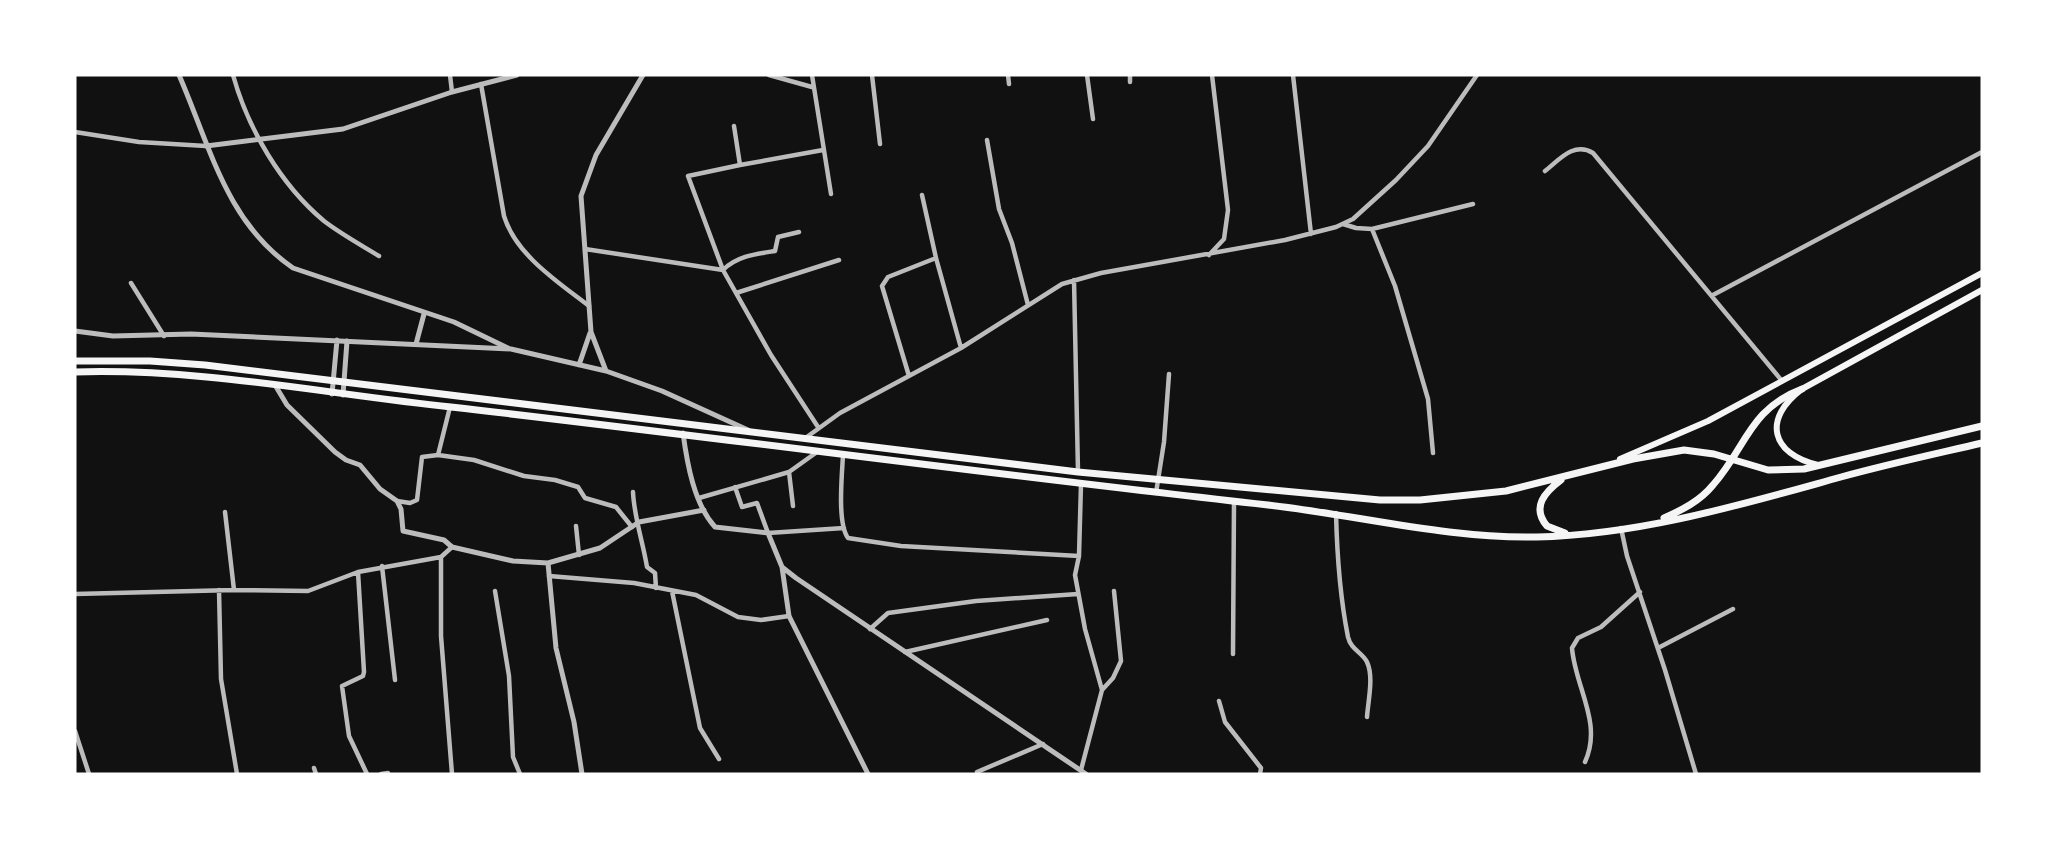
<svg xmlns="http://www.w3.org/2000/svg" width="2057" height="849" font-family="Cabin,sans-serif">
  <rect width="100%" height="100%" fill="#111"/>
  <g fill="none" stroke-linecap="round" stroke-linejoin="round">
    <path stroke="#bcbcbc" stroke-width="4.5" d="M233,75C248,129 281,185 324,221C341,234 361,245 379,256
      M450,75L452,92
      M769,75L812,87
      M812,75L831,194
      M872,75L880,144
      M1008,75L1009,84
      M1087,75L1093,119
      M1130,75V82
      M1293,75L1311,234
      M481,84L504,216C516,255 558,282 589,306
      M734,126L740,165L823,150
      M75,132L139,142L206,146
      M987,140L999,209L1012,243L1028,305
      M740,165L688,176L723,270C737,256 756,254 775,251L778,237L799,232
      M1545,171C1559,160 1574,141 1593,153L1782,381
      M1343,224L1356,228L1372,229L1473,204
      M1372,229L1395,286L1428,399L1433,453
      M585,249L723,270L771,355L818,427
      M1209,255L1224,239L1228,210L1212,75
      M936,258L961,348
      M1074,280L1078,472
      M131,283L164,336
      M736,293L839,260
      M1713,295L1982,152
      M909,376L882,286L888,277L936,258L922,195
      M450,407L438,455L474,460L524,476L555,480L578,487L585,498L616,507L632,527
      M804,439L840,413L961,348L1062,284L1101,273L1285,240L1336,227L1353,219L1396,180L1428,146L1477,75
      M843,455C842,475 837,523 848,538L901,546L1079,556
      M789,472L793,506
      M735,487L742,507L757,503L768,533L844,528
      M633,492C634,517 643,542 647,567L655,573L656,588
      M1156,493L1164,442L1169,374
      M699,498L789,472L817,452
      M397,501L410,503L417,500L422,457L438,455
      M225,512L234,590
      M1336,513C1337,555 1340,597 1348,637C1351,650 1362,652 1367,662C1374,677 1368,701 1367,717
      M576,526L579,555
      M1621,528L1627,556L1665,670L1696,774
      M441,557V636L452,774
      M382,566L395,680
      M358,572L364,672L363,676L342,686L349,736L367,774
      M549,576L634,583L696,595L738,617L761,620L789,616
      M219,590L221,679L237,774
      M495,591L509,676L513,757L520,774
      M672,591L700,728L719,759
      M75,594L234,590L308,591L358,572L441,557L452,547
      M870,629L888,613L976,601L1078,594
      M1658,648L1733,609
      M905,652L1047,620
      M1233,654L1234,502
      M1102,690L1113,678L1121,661L1114,591
      M1219,701L1225,722L1261,768L1260,774
      M75,731L89,774
      M1585,762C1603,723 1575,687 1572,648L1578,638L1601,627L1640,592
      M314,768L316,774
      M1081,770L1102,690L1085,629L1075,575L1079,556L1081,484
      M977,772L1043,744
      M381,774L388,773"/>
    <path stroke="#bcbcbc" stroke-width="5" d="M179,75C210,146 226,222 293,268L454,322L510,349
      M206,146L343,129L452,92L517,75
      M75,331L113,336L191,334L511,349L606,371L662,391L748,430
      M416,344L424,314
      M579,365L590,333
      M606,371L591,332L581,196L596,155L643,75
      M275,385L287,405L335,452L346,460L360,465L380,489L397,501L401,509L403,531L444,540L452,547L513,561L548,563L600,548L639,522L704,510
      M332,394L337,340
      M343,395L347,341
      M683,433C687,463 694,504 715,527L768,533L782,567L796,578L1086,774
      M548,563L556,648L574,722L582,774
      M782,567L789,616L868,774"/>
    <path stroke="#f5f5f5" stroke-width="6" d="M1620,459L1708,421L1982,273
      M1818,465C1771,454 1762,419 1802,389L1982,290"/>
    <path stroke="#f5f5f5" stroke-width="7" d="M75,361H150L205,365L1078,472L1380,500H1420L1506,491L1633,459L1684,450L1714,454L1768,470L1804,469L1982,426
      M75,372C201,368 326,394 451,407C723,438 995,475 1268,505C1357,515 1448,539 1537,537C1640,535 1743,504 1841,477C1888,464 1935,454 1982,443
      M1561,480C1545,492 1531,507 1547,526L1565,533
      M1664,518C1682,510 1700,501 1713,485C1746,448 1749,409 1802,389"/>
  </g>
  <rect width="2057" height="849" fill="none" stroke="#ffffff" stroke-width="153"/>
</svg>
